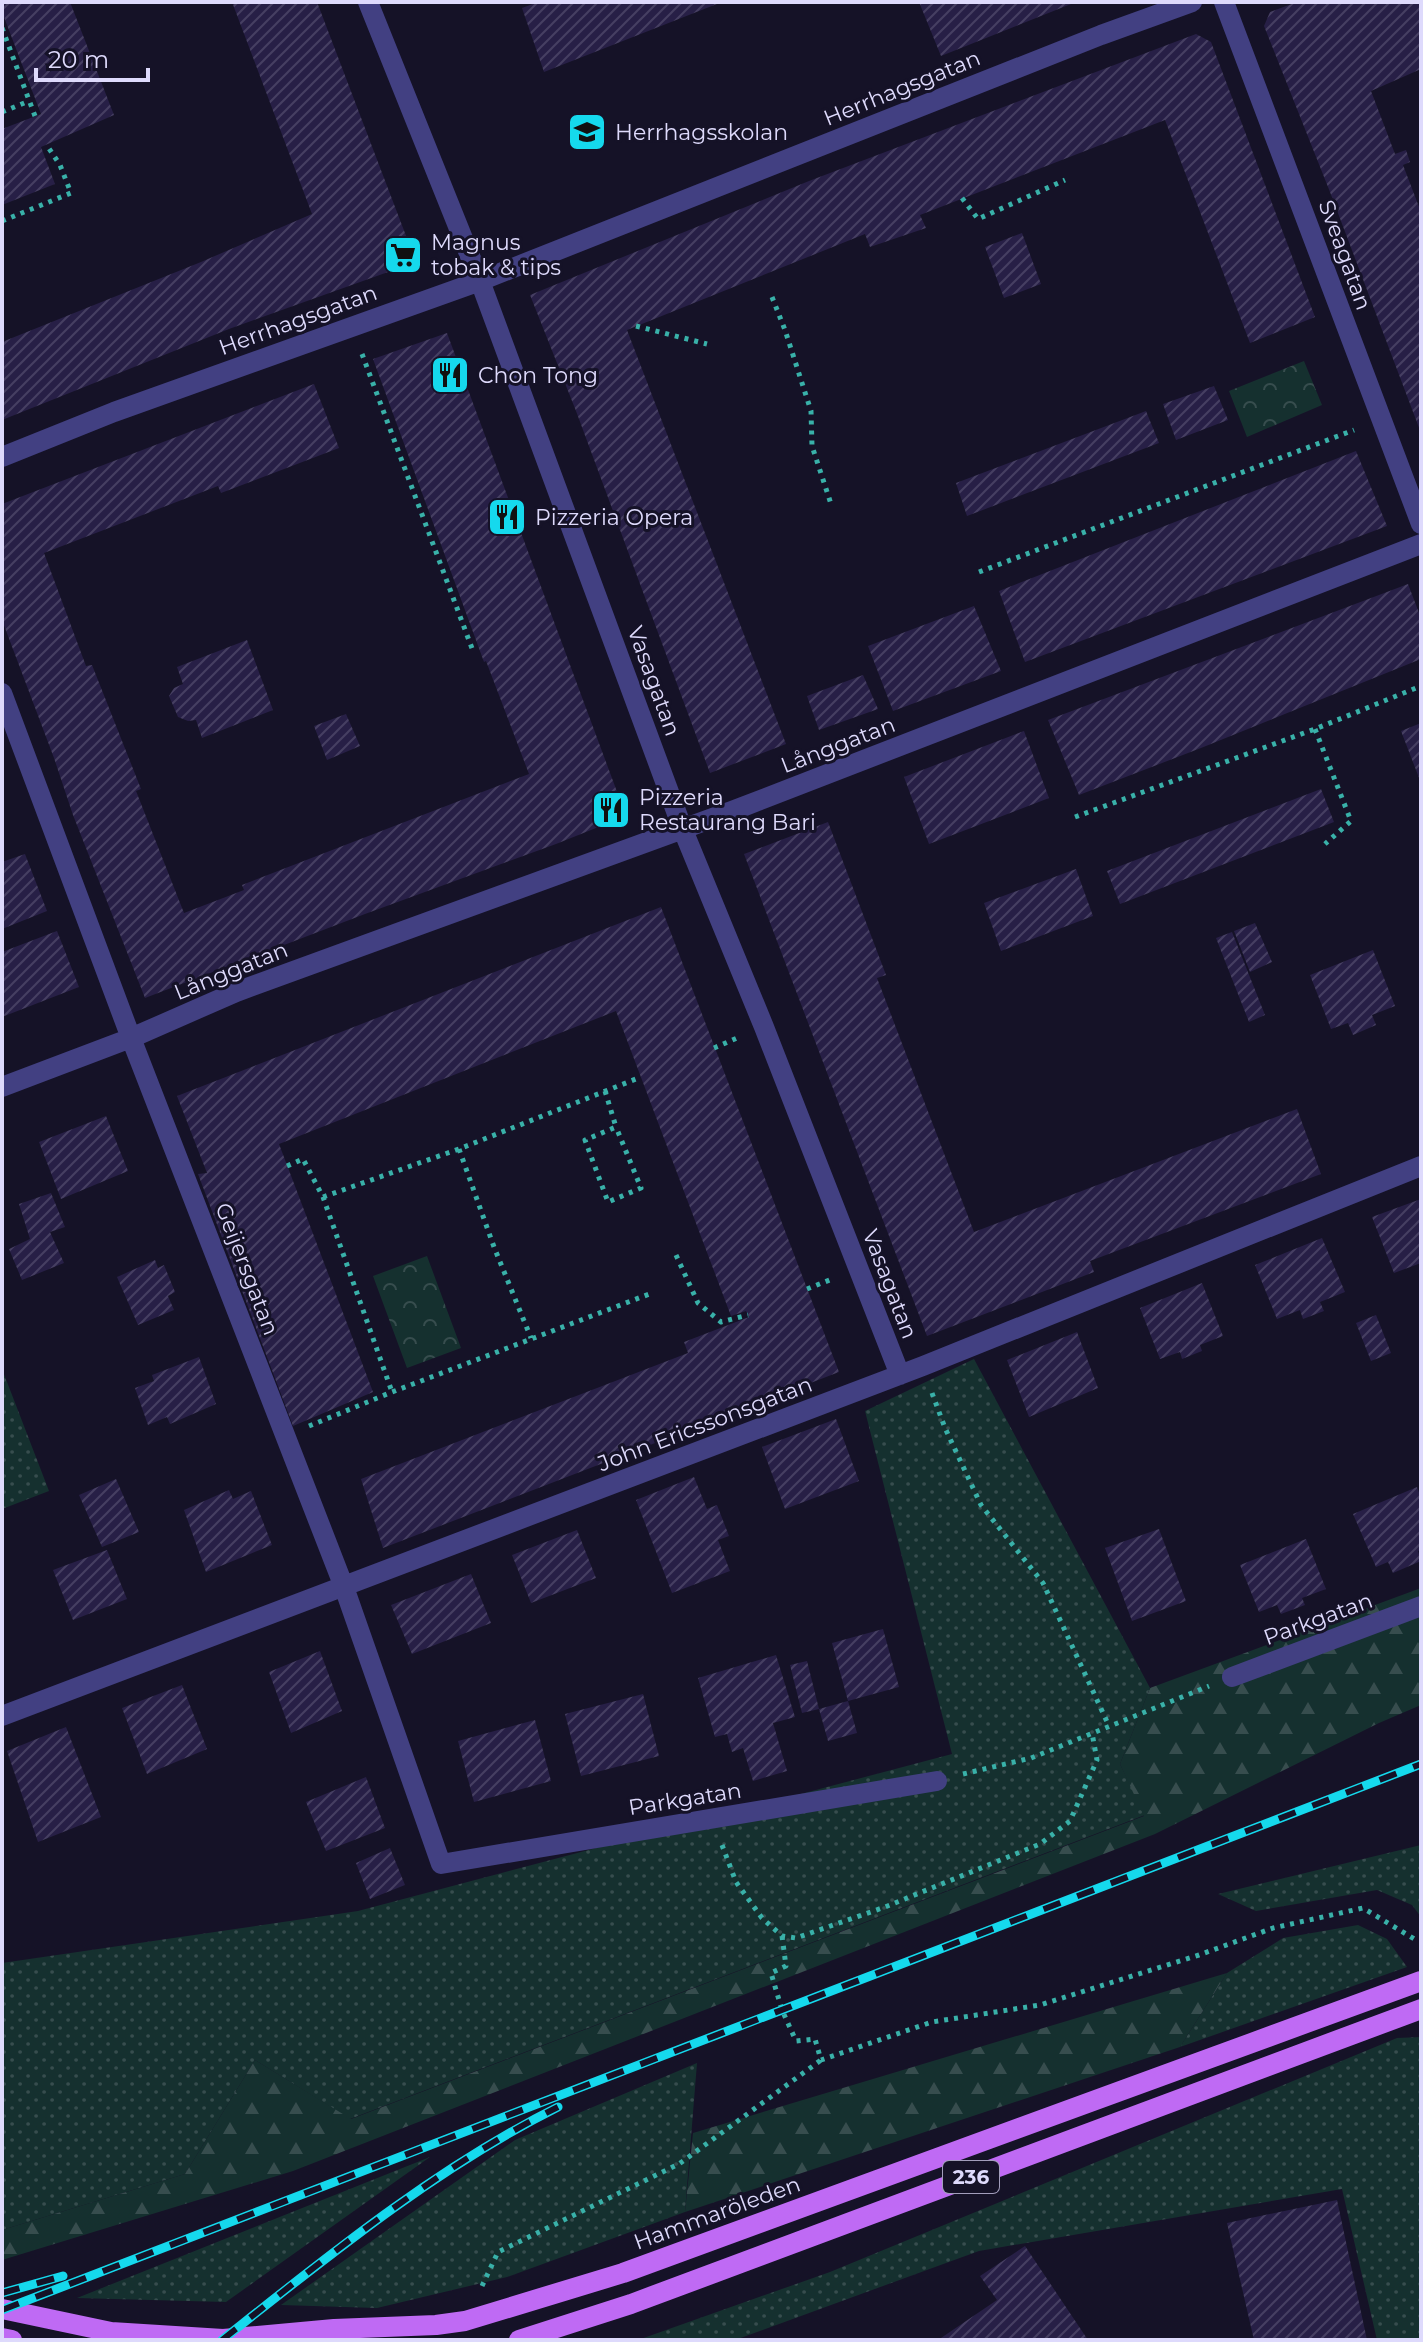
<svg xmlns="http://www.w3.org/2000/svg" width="1423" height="2342" font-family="Montserrat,sans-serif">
  <defs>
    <pattern id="grass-dots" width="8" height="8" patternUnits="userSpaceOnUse" patternTransform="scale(2)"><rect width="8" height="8" fill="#15302f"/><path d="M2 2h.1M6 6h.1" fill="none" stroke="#374d4e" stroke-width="1.8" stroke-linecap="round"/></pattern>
    <pattern id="forest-firs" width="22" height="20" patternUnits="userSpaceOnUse" patternTransform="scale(2)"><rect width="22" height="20" fill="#15302f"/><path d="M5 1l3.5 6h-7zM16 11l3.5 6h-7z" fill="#374d4e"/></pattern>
    <pattern id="park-crowns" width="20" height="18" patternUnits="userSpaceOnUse" patternTransform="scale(2)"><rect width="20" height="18" fill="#15302f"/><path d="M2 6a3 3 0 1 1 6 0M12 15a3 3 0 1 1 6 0" fill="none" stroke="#374d4e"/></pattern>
    <pattern id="building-hatch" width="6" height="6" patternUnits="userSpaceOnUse" patternTransform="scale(2)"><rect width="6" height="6" fill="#271f46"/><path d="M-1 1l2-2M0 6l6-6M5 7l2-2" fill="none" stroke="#463f62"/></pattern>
  </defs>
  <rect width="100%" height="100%" fill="#151227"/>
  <path fill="url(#grass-dots)" d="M974,1359L1150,1688L1120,1764L1145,1815L350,2119L255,2060L185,2174L2,2230V1963L358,1911L952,1754L865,1411Z
    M2,1369L49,1491L2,1509Z
    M1421,1845V1917L1412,1905L1377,1890L1256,1911L1218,1894Z
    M1358,1925L1387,1939L1407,1967L1180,2047L1227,1973L1283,1938Z
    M1421,2037V2340H1377L1342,2189L979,2251L735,2340H638L830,2272L1397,2038Z
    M697,2063L685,2212L507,2277L377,2308L281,2305L515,2140Z
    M430,2157L226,2302L77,2298Z"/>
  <path fill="url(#forest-firs)" d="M1421,1588V1705L1379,1723L1155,1834L293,2171L2,2260V2230L185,2174L255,2060L351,2119L1144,1816L1120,1764L1150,1688Z
    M1227,1973L1180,2047L685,2212L693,2133Z"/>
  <path fill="url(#park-crowns)" d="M1304,361L1322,405L1247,437L1229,391Z
    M427,1256L461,1348L407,1368L373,1276Z"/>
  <path fill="url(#building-hatch)" d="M2,2H70L114,115L41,147L55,184L2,205V129L41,114L2,12Z
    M232,2H317L416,262L229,329L2,420V342L201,262L312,214Z
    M538,2H722L544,72L522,8Z
    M919,2H1076L941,56Z
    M1297,2H1421V69L1371,91L1395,154L1406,150L1410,162L1403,165L1421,212V433L1330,192L1264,26L1270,12Z
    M1196,34L1211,42L1315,317L1250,343L1165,120L920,215L926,228L870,247L865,234L627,330L786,744L710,773L576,411L530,295L809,181Z
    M1022,233L1041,284L1004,298L985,247Z
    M447,333L626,816L556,844L365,914L145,998L73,815L54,758L2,620V504L314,384L339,448L221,493L218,486L44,553L86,666L92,665L141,789L136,791L184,913L244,890L242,885L529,774L486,661L484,662L373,359Z
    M1214,386L1228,420L1176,440L1163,404Z
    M1146,411L1159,443L967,516L956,483Z
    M1356,451L1387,526L1025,662L999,591Z
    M1408,584L1421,618V659L1201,748L1079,795L1048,720Z
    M974,606L1001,671L893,711L868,646Z
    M247,640L273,710L202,738L196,720L188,721L178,717L169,696L174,688L183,684L177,667Z
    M863,675L878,709L819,730L807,696Z
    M346,714L360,746L327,760L314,726Z
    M1421,723V783L1401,731Z
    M1024,731L1049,798L929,844L904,777Z
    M1321,789L1334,822L1120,904L1107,871Z
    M828,822L886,975L877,978L974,1232L1297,1109L1321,1174L1090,1261L1094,1272L927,1336L744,854Z
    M25,854L47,911L2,929V862Z
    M1076,869L1093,916L1001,951L984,903Z
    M661,907L839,1372L383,1548L361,1479L688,1353L684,1342L749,1317L746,1311L731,1316L616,1011L279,1144L373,1392L293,1426L198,1174L207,1173L177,1096Z
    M1255,923L1272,962L1250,972L1234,931Z
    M57,931L79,987L2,1017V952Z
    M1232,932L1265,1015L1249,1022L1216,938Z
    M1373,950L1395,1006L1372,1015L1376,1025L1353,1035L1348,1023L1331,1029L1310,975Z
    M106,1116L128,1171L61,1199L39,1142Z
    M51,1193L65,1227L50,1232L64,1263L22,1280L9,1249L30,1239L19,1204Z
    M1421,1199V1263L1394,1273L1372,1217Z
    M1322,1238L1345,1292L1320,1302L1324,1311L1303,1319L1300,1310L1277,1319L1255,1265Z
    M155,1260L158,1268L164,1265L175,1292L168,1296L174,1310L138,1325L117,1277Z
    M1202,1283L1223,1336L1200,1345L1202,1351L1182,1359L1180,1352L1160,1359L1140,1308Z
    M1376,1315L1391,1353L1371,1361L1356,1323Z
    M1077,1332L1098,1388L1029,1417L1007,1360Z
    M199,1357L216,1404L170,1424L167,1417L148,1425L135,1388L154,1381L152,1375Z
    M836,1419L859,1481L785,1509L762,1447Z
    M694,1477L707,1509L717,1505L729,1536L718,1540L730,1571L672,1593L636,1500Z
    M116,1479L139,1532L102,1547L79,1495Z
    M1417,1487L1421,1498V1550L1418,1551L1421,1561L1393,1573L1388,1562L1376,1567L1353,1514Z
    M229,1490L233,1499L251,1491L272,1545L206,1572L184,1510Z
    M1159,1529L1186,1601L1132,1621L1105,1548Z
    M577,1530L596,1578L531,1603L512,1555Z
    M1306,1539L1326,1589L1302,1598L1305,1605L1281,1614L1277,1605L1259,1612L1240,1565Z
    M107,1550L127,1599L73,1620L53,1570Z
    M471,1574L491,1623L412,1654L391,1605Z
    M883,1629L899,1687L848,1701L832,1643Z
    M320,1651L342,1711L291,1733L269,1672Z
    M776,1655L795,1717L773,1723L787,1771L753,1781L743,1748L732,1752L727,1734L715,1737L698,1678Z
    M807,1661L819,1709L802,1713L790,1665Z
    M182,1685L207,1749L147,1774L122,1708Z
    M643,1694L659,1756L581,1776L565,1714Z
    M848,1701L857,1733L828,1741L819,1709Z
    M535,1720L551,1781L474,1802L458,1741Z
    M66,1727L101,1817L38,1842L7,1751Z
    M366,1777L385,1828L326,1851L306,1802Z
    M390,1848L405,1885L370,1899L356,1863Z
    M1337,2200L1367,2340H1254L1227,2223Z
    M1025,2246L1088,2340H938L997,2300L980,2276Z"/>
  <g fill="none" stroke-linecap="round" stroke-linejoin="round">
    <path stroke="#39b1a9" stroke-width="5" stroke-dasharray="4 6" stroke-linecap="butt" d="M2,28L35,116
      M2,112L29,101
      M962,198L978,219L1065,180
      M2,221L71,193L60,165L46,144
      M772,297L785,330L811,411L812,446L831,504
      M636,326L707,344
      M362,354L473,651
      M979,572L1354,430
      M1315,729L1351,821L1325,844
      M1075,817L1315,729L1421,686
      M714,1048L737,1038
      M605,1091L616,1127L585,1140L608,1202L641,1188L616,1127
      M459,1149L494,1247L531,1338
      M287,1166L303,1159L323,1197L392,1392
      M323,1197L459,1149L641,1077
      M676,1255L698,1303L721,1322L748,1315
      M807,1289L832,1279
      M932,1393L945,1428L981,1505L1043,1583L1109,1726
      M309,1426L392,1392L652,1293
      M963,1774L1031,1758L1209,1686
      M722,1845L736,1882L762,1918L782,1936L796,1938L885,1907L1040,1844L1070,1821L1097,1760L1092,1733
      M782,1936L786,1966L771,1973L782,2010L796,2041L815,2039L821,2060L932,2022L1040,2005L1199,1955L1273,1928L1363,1908L1416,1940
      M482,2286L498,2252L679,2164L821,2060"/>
    <path stroke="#424082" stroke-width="20" d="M368,2L480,281L683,830L764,1027L900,1375
      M1224,2L1421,524
      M2,457L114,412L480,281L1101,35L1192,2
      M2,693L131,1038L344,1587L441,1864L937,1781
      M2,1087L131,1038L236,992L732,811L1421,544
      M1232,1677L1421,1606
      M2,1716L923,1366L1421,1166"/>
    <path stroke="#bf6af4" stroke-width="20" d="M2,2309L111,2332L223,2339L334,2329L436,2325L465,2321L623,2273L1421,1981
      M2,2338L12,2340
      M519,2340L631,2304L1421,2009"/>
    <defs>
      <path id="rail" d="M2,2293L63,2276
        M2,2310L1421,1764
        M222,2340C328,2256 436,2168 558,2107"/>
    </defs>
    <use href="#rail" stroke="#15d9ed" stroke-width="9"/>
    <use href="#rail" stroke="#151227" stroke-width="6" stroke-dasharray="18" stroke-linecap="butt"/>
  </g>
  <defs>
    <symbol id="school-square" viewBox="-11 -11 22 22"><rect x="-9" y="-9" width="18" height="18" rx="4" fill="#15d9ed" stroke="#151227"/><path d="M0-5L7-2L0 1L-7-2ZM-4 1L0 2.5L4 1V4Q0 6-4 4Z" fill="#111"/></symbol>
    <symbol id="supermarket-square" viewBox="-11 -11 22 22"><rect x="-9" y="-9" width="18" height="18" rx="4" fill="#15d9ed" stroke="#151227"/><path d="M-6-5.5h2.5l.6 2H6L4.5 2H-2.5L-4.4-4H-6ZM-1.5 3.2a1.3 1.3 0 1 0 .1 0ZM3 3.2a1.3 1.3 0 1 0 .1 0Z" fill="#111"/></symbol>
    <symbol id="restaurant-square" viewBox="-11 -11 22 22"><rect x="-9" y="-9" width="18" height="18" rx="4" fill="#15d9ed" stroke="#151227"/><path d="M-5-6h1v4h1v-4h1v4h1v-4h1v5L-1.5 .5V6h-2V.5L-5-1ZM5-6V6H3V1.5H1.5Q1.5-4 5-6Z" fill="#111"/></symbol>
  </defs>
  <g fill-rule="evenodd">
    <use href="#school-square" x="565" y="110" width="44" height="44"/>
    <use href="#supermarket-square" x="381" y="233" width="44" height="44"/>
    <use href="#restaurant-square" x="428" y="353" width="44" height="44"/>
    <use href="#restaurant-square" x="485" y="495" width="44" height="44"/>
    <use href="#restaurant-square" x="589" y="788" width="44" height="44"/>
  </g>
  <g text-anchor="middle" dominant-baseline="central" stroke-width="6" stroke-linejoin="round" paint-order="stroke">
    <rect fill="#151227" stroke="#a29ebc" stroke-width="2" x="943" y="2161" width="56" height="32" rx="6"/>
    <g font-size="20" font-weight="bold" fill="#dedafc">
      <text x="971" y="2177">236</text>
    </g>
    <g font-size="22" fill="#dedafc" stroke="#151227">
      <text transform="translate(902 88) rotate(-22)">Herrhagsgatan</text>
      <text transform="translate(1345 255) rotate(70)">Sveagatan</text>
      <text transform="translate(298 320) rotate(-20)">Herrhagsgatan</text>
      <text transform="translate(654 681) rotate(70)">Vasagatan</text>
      <text transform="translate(838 745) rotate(-21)">Långgatan</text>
      <text transform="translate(231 971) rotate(-22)">Långgatan</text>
      <text transform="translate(247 1269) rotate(69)">Geijersgatan</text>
      <text transform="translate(890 1284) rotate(69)">Vasagatan</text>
      <text transform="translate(705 1424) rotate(-21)">John Ericssonsgatan</text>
      <text transform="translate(1318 1619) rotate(-20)">Parkgatan</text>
      <text transform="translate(685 1799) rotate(-9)">Parkgatan</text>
      <text transform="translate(717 2213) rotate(-20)">Hammaröleden</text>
    </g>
    <g font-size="22" fill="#dedafc" stroke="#151227" text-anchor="start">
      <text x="615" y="132">Herrhagsskolan</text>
      <text x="431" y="242">Magnus<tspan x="431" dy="25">tobak &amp; tips</tspan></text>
      <text x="478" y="375">Chon Tong</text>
      <text x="535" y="517">Pizzeria Opera</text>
      <text x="639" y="797">Pizzeria<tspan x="639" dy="25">Restaurang Bari</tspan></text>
    </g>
  </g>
  <rect width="1423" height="2342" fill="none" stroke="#dedafc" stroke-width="8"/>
  <path d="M36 68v12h112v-12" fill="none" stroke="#dedafc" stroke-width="4"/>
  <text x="48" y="68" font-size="24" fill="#dedafc" stroke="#151227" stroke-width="6" paint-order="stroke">20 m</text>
</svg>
